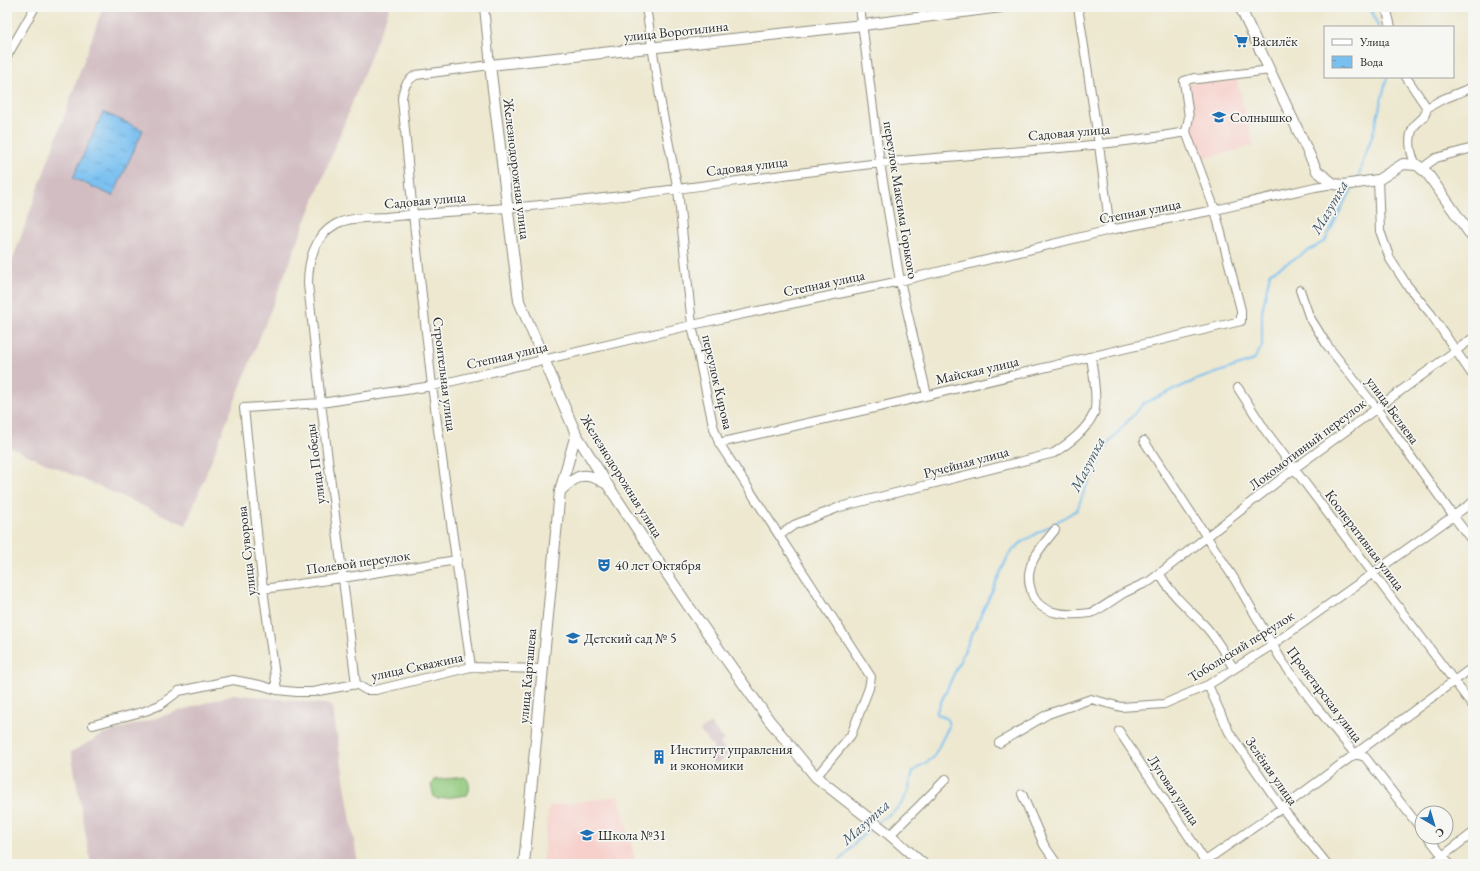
<svg xmlns="http://www.w3.org/2000/svg" width="1480" height="871" font-family="'EB Garamond',serif">
  <defs>
    <pattern id="water-ripples" width="26" height="14" patternUnits="userSpaceOnUse"><rect width="26" height="14" fill="#79c0f1"/><path d="M2 4q2-2 4 0t4 0M15 11q2-2 4 0t4 0" fill="none" stroke="#639cc3"/></pattern>
  </defs>
  <rect width="100%" height="100%" fill="#f6f6f2"/>
  <filter id="ink" filterUnits="userSpaceOnUse"><feTurbulence type="fractalNoise" baseFrequency=".025" numOctaves="2"/><feDisplacementMap in="SourceGraphic" scale="8" xChannelSelector="R" yChannelSelector="G"/><feConvolveMatrix kernelMatrix="1 2 1 2 8 2 1 2 1" color-interpolation-filters="sRGB"/></filter>
  <filter id="wash" filterUnits="userSpaceOnUse"><feTurbulence type="fractalNoise" baseFrequency=".012" numOctaves="4" result="noise"/><feDisplacementMap in="SourceGraphic" scale="16" xChannelSelector="R" yChannelSelector="G"/><feGaussianBlur stdDeviation="0.9" result="paint"/><feColorMatrix in="noise" values="0 0 0 0 0 0 0 0 0 0 0 0 0 0 0 0 0 1.4 0 .05"/><feComposite in="paint" operator="in"/></filter>
  <g filter="url(#wash)">
    <rect width="100%" height="100%" fill="#ede8cf"/>
    <path fill="#f7d0cb" d="M1237,80L1254,146L1200,159L1196,155L1188,88L1191,83Z
      M619,796L636,864H542L549,806Z"/>
    <path fill="#d2bec2" d="M103,7H390L186,525L7,446V276Z
      M234,694L332,705L358,864H91L71,752L104,734Z
      M710,723L724,740L720,744L728,754L715,765L706,754L714,748L700,731Z"/>
    <path fill="#92ca7e" stroke="#5e7a54" d="M465,777C470,781 471,790 467,795L438,799L434,797L431,785L434,780Z"/>
    <path fill="url(#water-ripples)" stroke="#52768e" d="M103,112L143,130L113,196L73,178Z"/>
    <g fill="none" stroke-linecap="round" stroke-linejoin="round">
      <path stroke="#79c0f1" stroke-width="2" d="M1370,7L1378,27
        M1357,180L1374,130L1387,77
        M878,822C883,818 889,815 894,811C907,802 910,785 913,771L933,758L949,726L947,719L936,713L1009,554L1022,542L1077,510L1085,489L1110,441L1144,403L1196,380L1254,360L1262,346V312L1270,273L1325,241L1344,203L1354,187
        M837,864L859,839L873,826"/>
    </g>
  </g>
  <g filter="url(#ink)">
    <g fill="none" stroke-linecap="round" stroke-linejoin="round">
      <defs>
        <path id="minor" d="M646,7L662,110L678,190L692,325L713,425L719,443L871,677L869,688L851,735L816,777
          M860,7L880,163L900,281L927,395
          M1078,7L1099,145L1110,230
          M1386,7L1391,27
          M7,56L35,7
          M1406,77L1427,108C1424,122 1419,118 1413,128C1408,138 1410,156 1417,165
          M1427,108L1441,100L1473,87
          M1421,169L1436,158L1473,148
          M1378,180L1380,231L1390,259L1407,285L1431,314L1473,376
          M1300,290L1309,316L1327,345L1377,409L1454,517L1473,542
          M1238,388L1265,430L1473,706
          M1144,441L1235,580L1282,661L1314,704L1355,754L1365,757L1422,830
          M719,443L883,406L1241,321V310L1215,210L1186,132L1189,117L1184,81L1194,78L1198,79L1270,70
          M1055,530C1046,541 1036,552 1031,565C1028,574 1028,581 1031,590C1037,616 1069,616 1090,613C1099,611 1114,599 1122,594C1131,589 1141,585 1150,581L1295,468L1473,338
          M780,535L794,525L840,507L1054,453C1069,443 1086,431 1094,413C1098,402 1093,370 1091,357
          M1159,573C1172,596 1187,607 1204,625C1216,637 1225,654 1234,669
          M263,589L342,578L457,560
          M471,667L432,386L413,214L402,99C403,88 406,81 416,75L490,65L484,7
          M356,684L321,403L308,284C308,262 314,236 336,224C350,217 371,218 386,217C434,212 482,210 530,206C647,195 764,176 881,163C982,152 1086,150 1186,132
          M1208,685L1229,732L1282,808L1327,864
          M277,690L263,589L244,408L321,403L432,386L692,325L900,281L1110,230L1215,210L1315,187L1334,184
          M93,725L145,711L160,705L179,691L233,680L260,685L277,690L297,692H313L356,684L366,690H376L471,667L542,669
          M1119,731L1207,864
          M999,743L1048,714L1091,699L1121,707L1164,704L1208,685L1272,645L1473,502
          M1022,794L1044,845L1057,864
          M890,835L946,779
          M1428,837L1449,864
          M1201,864L1282,808L1473,667
          M1432,864L1473,833"/>
        <path id="tertiary" d="M1240,7L1317,171L1334,184L1343,185L1378,180L1403,164L1417,165L1427,173L1473,238
          M560,491L576,434
          M524,864L560,491C577,475 584,470 605,483
          M923,864L890,835L816,777L769,720L687,604L607,484L576,434L519,301L490,65L863,25L1001,7"/>
      </defs>
      <use href="#minor" stroke="#8c8a7d" stroke-width="10"/>
      <use href="#tertiary" stroke="#8c8a7d" stroke-width="12"/>
      <use href="#minor" stroke="#fff" stroke-width="8"/>
      <use href="#tertiary" stroke="#fff" stroke-width="10"/>
    </g>
  </g>
  <defs>
    <symbol id="supermarket-bare" viewBox="-9 -9 18 18"><path d="M-6-5.5h2.5l.6 2H6L4.5 2H-2.5L-4.4-4H-6ZM-1.5 3.2a1.3 1.3 0 1 0 .1 0ZM3 3.2a1.3 1.3 0 1 0 .1 0Z" fill="#1f6fb2" stroke="#f6f6f2" stroke-width="2.5" paint-order="stroke"/></symbol>
    <symbol id="school-bare" viewBox="-9 -9 18 18"><path d="M0-5L7-2L0 1L-7-2ZM-4 1L0 2.5L4 1V4Q0 6-4 4Z" fill="#1f6fb2" stroke="#f6f6f2" stroke-width="2.5" paint-order="stroke"/></symbol>
    <symbol id="theatre-bare" viewBox="-9 -9 18 18"><path d="M-5-5.5Q0-4 5-5.5V0Q5 5 0 6Q-5 5-5 0ZM-3.3-2.5H-1v1.5H-3.3ZM1-2.5H3.3v1.5H1ZM-2.8 1Q0 5.5 2.8 1Z" fill="#1f6fb2" stroke="#f6f6f2" stroke-width="2.5" paint-order="stroke"/></symbol>
    <symbol id="building-bare" viewBox="-9 -9 18 18"><path d="M-4-6H4V6H1V3H-1V6H-4ZM-2.5-4.3h1.7v1.8h-1.7ZM.8-4.3h1.7v1.8H.8ZM-2.5-1h1.7V.8h-1.7ZM.8-1h1.7V.8H.8Z" fill="#1f6fb2" stroke="#f6f6f2" stroke-width="2.5" paint-order="stroke"/></symbol>
  </defs>
  <g fill-rule="evenodd">
    <use href="#supermarket-bare" x="1231" y="31" width="20" height="20"/>
    <use href="#school-bare" x="1209" y="107" width="20" height="20"/>
    <use href="#theatre-bare" x="594" y="555" width="20" height="20"/>
    <use href="#school-bare" x="563" y="628" width="20" height="20"/>
    <use href="#building-bare" x="649" y="747" width="20" height="20"/>
    <use href="#school-bare" x="577" y="825" width="20" height="20"/>
  </g>
  <g text-anchor="middle" dominant-baseline="central" stroke-width="3.5" stroke-linejoin="round" paint-order="stroke">
    <g font-size="14" fill="#2b2b2b" stroke="#f6f6f2">
      <text transform="translate(676 31) rotate(-6)">улица Воротилина</text>
      <text transform="translate(1069 132) rotate(-5)">Садовая улица</text>
      <text transform="translate(747 166) rotate(-7)">Садовая улица</text>
      <text transform="translate(517 169) rotate(83)">Железнодорожная улица</text>
      <text transform="translate(425 200) rotate(-5)">Садовая улица</text>
      <text transform="translate(901 200) rotate(81)">переулок Максима Горького</text>
      <text transform="translate(1140 211) rotate(-11)">Степная улица</text>
      <text transform="translate(824 283) rotate(-12)">Степная улица</text>
      <text transform="translate(507 355) rotate(-13)">Степная улица</text>
      <text transform="translate(977 370) rotate(-13)">Майская улица</text>
      <text transform="translate(445 374) rotate(83)">Строительная улица</text>
      <text transform="translate(718 382) rotate(77)">переулок Кирова</text>
      <text transform="translate(1393 410) rotate(54)">улица Беляева</text>
      <text transform="translate(1307 444) rotate(-37)">Локомотивный переулок</text>
      <text transform="translate(966 462) rotate(-15)">Ручейная улица</text>
      <text transform="translate(315 464) rotate(-97)">улица Победы</text>
      <text transform="translate(622 476) rotate(58)">Железнодорожная улица</text>
      <text transform="translate(1365 540) rotate(53)">Кооперативная улица</text>
      <text transform="translate(246 551) rotate(-96)">улица Суворова</text>
      <text transform="translate(358 562) rotate(-8)">Полевой переулок</text>
      <text transform="translate(1241 646) rotate(-32)">Тобольский переулок</text>
      <text transform="translate(417 666) rotate(-12)">улица Скважина</text>
      <text transform="translate(527 676) rotate(-85)">улица Карташева</text>
      <text transform="translate(1325 694) rotate(53)">Пролетарская улица</text>
      <text transform="translate(1272 771) rotate(55)">Зелёная улица</text>
      <text transform="translate(1174 790) rotate(56)">Луговая улица</text>
    </g>
    <g font-size="14" fill="#2b2b2b" stroke="#f6f6f2" text-anchor="start">
      <text x="1252" y="41">Василёк</text>
      <text x="1230" y="117">Солнышко</text>
      <text x="615" y="565">40 лет Октября</text>
      <text x="584" y="638">Детский сад № 5</text>
      <text x="670" y="749">Институт управления<tspan x="670" dy="16">и экономики</tspan></text>
      <text x="598" y="835">Школа №31</text>
    </g>
    <g font-size="15" font-style="italic" fill="#425866" stroke="#f6f6f2">
      <text transform="translate(1329 207) rotate(-60)">Мазутка</text>
      <text transform="translate(1087 464) rotate(-63)">Мазутка</text>
      <text transform="translate(865 822) rotate(-42)">Мазутка</text>
    </g>
  </g>
  <rect width="1480" height="871" fill="none" stroke="#f6f6f2" stroke-width="24"/>
  <rect x="1324" y="26" width="130" height="52" fill="#f6f6f2" stroke="#a5a5a2"/>
  <rect x="1332" y="39" width="20" height="6" fill="#ffffff" stroke="#a5a5a2"/>
  <text x="1360" y="46" font-size="12" fill="#2b2b2b">Улица</text>
  <rect x="1332" y="56" width="20" height="12" fill="url(#water-ripples)" stroke="#a5a5a2"/>
  <text x="1360" y="66" font-size="12" fill="#2b2b2b">Вода</text>
  <g transform="translate(1434 825) rotate(142)"><circle r="19" fill="#f6f6f2" stroke="#a5a5a2"/>
  <path d="M0-3L7 15L0 10L-7 15Z" fill="#1f6fb2"/>
  <text y="-6" font-size="11" font-weight="bold" text-anchor="middle" fill="#2b2b2b">С</text>
  </g>
</svg>
